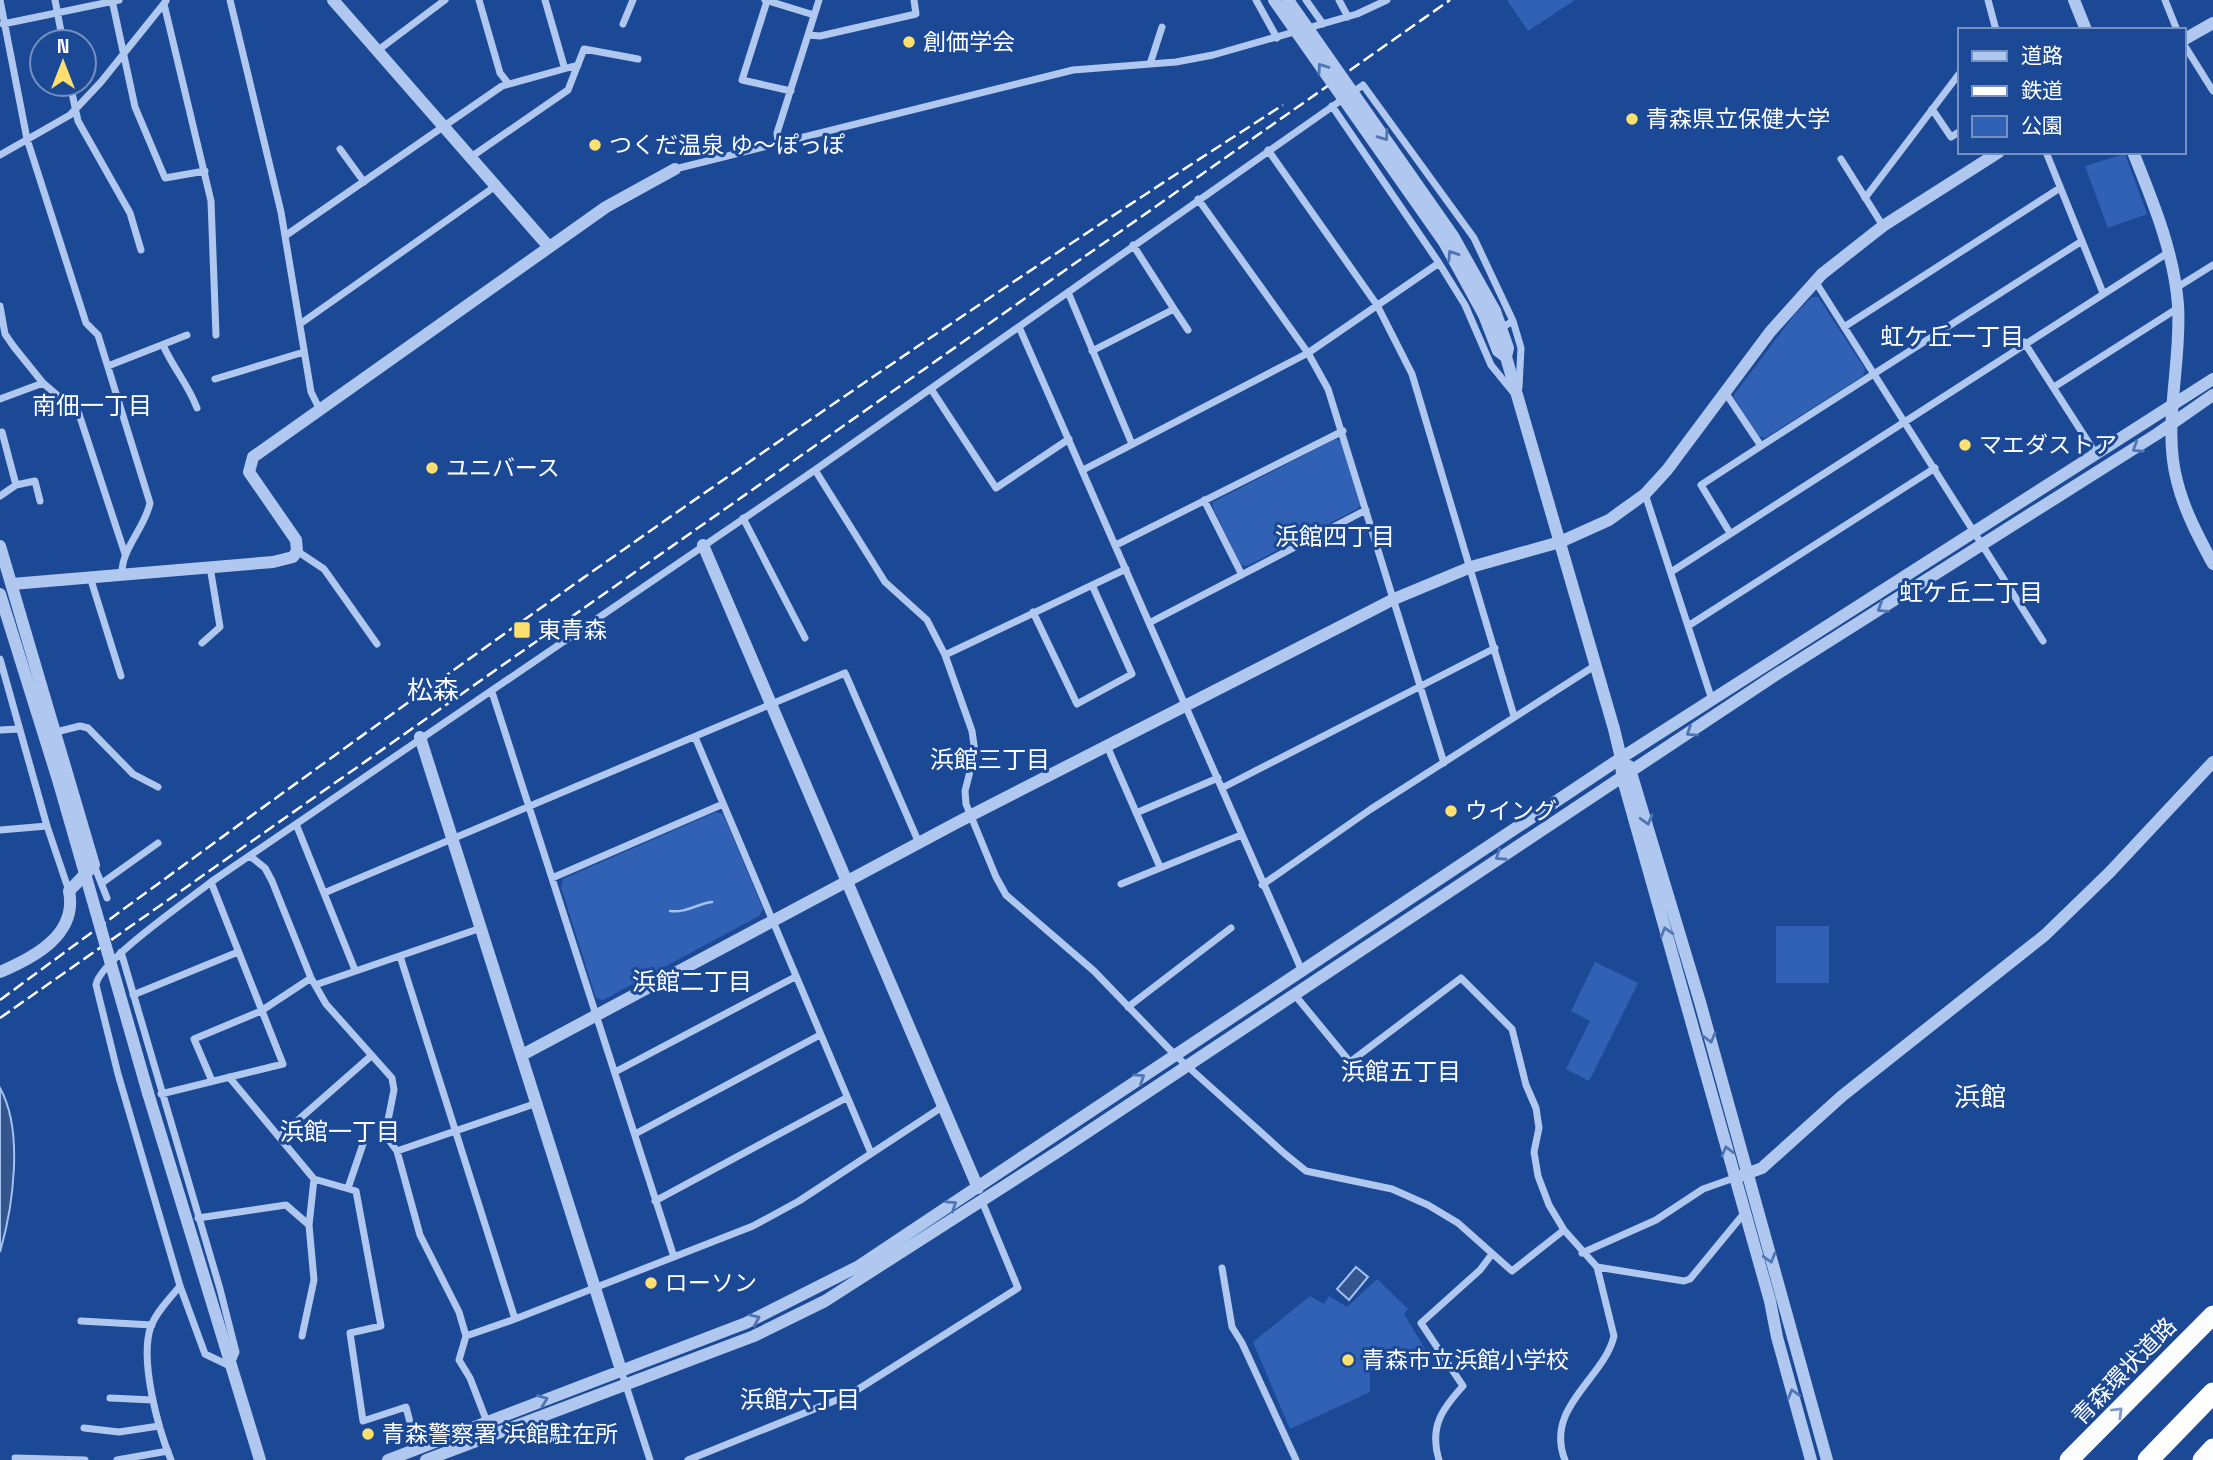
<svg xmlns="http://www.w3.org/2000/svg" width="2213" height="1460" font-family="'Space Grotesk','Noto Sans JP',sans-serif">
  <rect width="100%" height="100%" fill="#1c4996"/>
  <path fill="#3161b4" d="M1507,0H1575L1528,31Z
    M2125,154L2147,214L2108,228L2085,166Z
    M1812,297H1818L1865,369L1863,376L1765,438L1758,436L1733,396L1795,314Z
    M1336,439L1341,441L1360,505L1357,509L1247,566L1241,565L1212,506L1213,502Z
    M716,812L723,814L763,909L759,916L603,1000L596,998L561,887L563,879Z
    M1776,926H1829V983H1776Z
    M1595,962L1638,983L1589,1081L1566,1069L1590,1021L1571,1011Z
    M1377,1279L1408,1309L1404,1314L1425,1349L1370,1372V1392L1290,1429L1253,1342L1310,1296L1324,1304L1329,1296L1347,1307Z"/>
  <path fill="#35558e" stroke="#a3c2f1" stroke-width="2" d="M0,1088C24,1131 13,1207 0,1252Z
    M1356,1267L1368,1277L1349,1300L1337,1289Z"/>
  <g fill="none" stroke-linecap="round" stroke-linejoin="round">
    <path stroke="#a3c2f1" stroke-width="2.5" d="M670,911C687,913 696,904 712,902"/>
    <path stroke="#b0c8ef" stroke-width="7" d="M0,0L27,139L86,323L98,335L150,503C145,528 121,549 122,574
      M55,0L63,42
      M112,0L135,107L165,178L205,171
      M230,0L281,212L311,392L320,410
      M479,0L500,73L508,83
      M545,0L564,66
      M765,0L814,15
      M1256,0L1277,38
      M1306,0L1323,24
      M1339,0L1348,17
      M1988,0L1996,30
      M2165,0L2177,30
      M767,1L742,80L791,91
      M164,4L211,201L216,335
      M3,24L119,0
      M623,24L633,0
      M808,35L820,36L916,14L914,0
      M2183,43L2213,91
      M377,51L445,0
      M1150,64L1162,27
      M70,84L78,121L130,213L141,250
      M1932,109L1951,137L1959,132
      M778,142L777,133L819,0
      M340,149L364,182
      M1268,150L1377,305L1412,374L1514,716
      M2046,152L2103,293
      M0,155L70,115L101,82L166,1
      M471,157L568,90L584,49L638,59
      M1841,159L1883,226
      M675,169L1073,70L1176,62L1213,55L1357,14L1387,0
      M1865,198L1959,74
      M1198,199L1308,353L1328,389L1444,763
      M285,236L502,86L578,65
      M1439,263L1465,305L1491,365L1513,392
      M1815,281L2043,641
      M2176,288L2213,265
      M1068,292L1132,444
      M0,306L5,334L14,347L43,383L79,414L125,554
      M1174,309L1188,330
      M1513,321L1521,348L1519,387
      M300,324L497,185
      M1019,327L1302,971
      M1844,327L2060,188
      M2024,342L2096,454
      M163,345C173,368 188,384 197,408
      M1092,351L1174,309L1133,245
      M108,366L187,335
      M215,379L304,352
      M2054,387L2178,308
      M931,389L996,488L1069,439
      M1725,392L1761,446L2082,241
      M0,399L43,383
      M2,432L16,485
      M815,470L885,582L927,620L945,655L972,731L975,752L965,791L966,804L996,877L1006,895L1094,971L1175,1055L1285,1154L1306,1171L1392,1189L1428,1205L1458,1223L1512,1271L1564,1230L1597,1267L1614,1336C1604,1379 1544,1407 1565,1460
      M1083,470L1308,353L1439,263L1332,106
      M1645,494L1712,700
      M0,496L16,485L35,481L40,501
      M1204,500L1242,575
      M743,518L805,638
      M1730,533L1701,485L1761,446
      M1116,545L1343,431
      M297,551L324,569L377,644
      M1671,572L2169,252
      M90,577L121,676
      M1033,612L1077,704L1132,674L1092,585
      M1149,623L1366,510
      M1688,626L1935,468
      M202,643L220,627L210,567
      M945,655L1126,569
      M0,659L47,826L69,891
      M492,692L674,1257
      M0,730L19,729
      M56,732L80,726L88,728L133,774L158,787
      M695,737L871,1153
      M1107,746L1160,867
      M1222,788L1495,648
      M1136,813L1218,778
      M296,824L355,970
      M0,830L47,826
      M250,856L265,868L272,881L311,978L326,1004L392,1078L394,1090L385,1135L397,1151L420,1235L459,1312L466,1336L459,1360L470,1378L487,1422
      M94,865L107,898
      M552,878L723,804
      M102,883L158,843
      M1121,884L1241,835
      M1262,885L1371,809L1596,665
      M324,893L845,673L919,843
      M121,952L220,1289L236,1352L230,1366L205,1354L180,1286L118,1074L96,985C98,962 190,899 211,882L815,470L1363,85L1474,238L1513,321L1501,328
      M400,956L515,1319
      M315,985L481,928
      M1294,994L1350,1062L1461,978L1512,1029L1526,1085L1536,1108L1539,1128L1534,1152L1538,1176L1549,1205L1564,1230
      M133,995L238,952
      M1128,1007L1231,928
      M615,1072L795,977
      M229,1077L314,1179L309,1225L314,1280L302,1336
      M212,1081L194,1039L261,1011L311,978
      M161,1094L283,1064L211,882
      M635,1134L820,1035
      M280,1136L371,1056
      M397,1151L537,1103
      M314,1179L356,1191L381,1326L350,1333L363,1421L406,1407L417,1449
      M348,1188L363,1144
      M655,1201L846,1098
      M198,1218L286,1205L309,1225
      M1582,1253L1656,1220L1703,1189L1734,1178
      M1597,1267L1684,1281L1690,1279L1746,1211
      M1222,1268L1232,1327L1242,1343L1296,1460
      M81,1321L152,1325
      M466,1336L515,1319L753,1226L799,1201L942,1107
      M621,1370L650,1460
      M110,1398L153,1400
      M84,1428L119,1432L159,1426
      M15,1458L85,1460
      M117,1460L168,1451
      M171,1460C158,1428 139,1360 151,1326C157,1311 170,1298 180,1286
      M688,1460L849,1395L1018,1288L981,1199
      M1439,1460C1429,1427 1442,1409 1463,1386L1421,1323L1480,1270L1492,1254"/>
    <path stroke="#b0c8ef" stroke-width="12" d="M333,0L549,247
      M2074,0L2086,30
      M2183,40L2213,23
      M2133,152C2153,202 2174,252 2178,305C2182,363 2162,425 2177,481C2184,510 2199,538 2213,564
      M1495,311L1508,348L1506,357L1614,729L1621,758L1622,776L1770,1301L1777,1337L1811,1460
      M1484,315L1498,351L1506,357
      M703,545L978,1188
      M0,546L94,865L69,891C78,935 33,958 0,972
      M12,584L273,562L293,557L297,551L296,540L249,472L253,457L606,207L675,169
      M0,594L59,783
      M420,737L621,1370
      M1629,766L1700,1002L1827,1460
      M522,1055L958,822L1394,599L1471,567L1560,542L1609,520L1645,494L1667,470L1770,332L1822,274L1883,226L1999,152
      M148,1093L260,1460
      M1738,1177L1762,1168L1842,1096L2045,935L2110,872L2213,762
      M388,1460L746,1323L859,1266L1621,758L2213,379
      M426,1460L754,1336L825,1301L1059,1151L1774,676L2157,434L2213,395"/>
    <path stroke="#fcfdff" stroke-width="19" d="M2069,1460L2213,1315
      M2202,1460L2213,1448"/>
    <path stroke="#fff" stroke-width="21" d="M2148,1460L2213,1393"/>
    <path stroke="#fff" stroke-width="2.5" stroke-dasharray="12 5" stroke-linecap="butt" d="M0,1000C420,690 844,387 1283,105
      M0,1018L1450,0"/>
    <path stroke="#b0c8ef" stroke-width="12" d="M1274,0L1444,242L1484,315
      M1288,0L1453,236L1495,311
      M59,783L148,1093"/>
  </g>
  <defs><path id="oneway-chevron" d="M-2-3.5L2.5 0L-2 3.5" fill="none" stroke-width="1.6" stroke-linecap="round" stroke-linejoin="round" transform="scale(1.75)"/></defs>
  <g stroke="#5075b5">
    <use href="#oneway-chevron" transform="translate(1322 68) rotate(-125)"/>
    <use href="#oneway-chevron" transform="translate(1384 136) rotate(55)"/>
    <use href="#oneway-chevron" transform="translate(1452 255) rotate(-123)"/>
    <use href="#oneway-chevron" transform="translate(2137 448) rotate(147)"/>
    <use href="#oneway-chevron" transform="translate(1882 608) rotate(148)"/>
    <use href="#oneway-chevron" transform="translate(1691 732) rotate(146)"/>
    <use href="#oneway-chevron" transform="translate(1647 820) rotate(74)"/>
    <use href="#oneway-chevron" transform="translate(1500 856) rotate(147)"/>
    <use href="#oneway-chevron" transform="translate(1666 932) rotate(-106)"/>
    <use href="#oneway-chevron" transform="translate(1710 1038) rotate(75)"/>
    <use href="#oneway-chevron" transform="translate(1140 1078) rotate(-34)"/>
    <use href="#oneway-chevron" transform="translate(1727 1151) rotate(-105)"/>
    <use href="#oneway-chevron" transform="translate(952 1205) rotate(-34)"/>
    <use href="#oneway-chevron" transform="translate(1770 1258) rotate(74)"/>
    <use href="#oneway-chevron" transform="translate(755 1319) rotate(-24)"/>
    <use href="#oneway-chevron" transform="translate(1793 1394) rotate(-106)"/>
    <use href="#oneway-chevron" transform="translate(543 1400) rotate(-21)"/>
  </g>
  <use stroke="#819ac5" href="#oneway-chevron" transform="translate(2118 1412) rotate(-45)"/>
  <g fill="#ffe06f" stroke="#1c4996" stroke-width="2.5">
    <circle cx="909" cy="42" r="7"/>
    <circle cx="1632" cy="119" r="7"/>
    <circle cx="595" cy="145" r="7"/>
    <circle cx="1965" cy="445" r="7"/>
    <circle cx="432" cy="468" r="7"/>
    <rect x="513" y="621" width="18" height="18" rx="3.5"/>
    <circle cx="1451" cy="811" r="7"/>
    <circle cx="651" cy="1283" r="7"/>
    <circle cx="1348" cy="1360" r="7"/>
    <circle cx="368" cy="1434" r="7"/>
  </g>
  <g text-anchor="middle" dominant-baseline="central" stroke-width="6" stroke-linejoin="round" paint-order="stroke">
    <g font-size="23" fill="#fff" stroke="#1c4996" text-anchor="start">
      <text x="923" y="42">創価学会</text>
      <text x="1646" y="119">青森県立保健大学</text>
      <text x="609" y="145">つくだ温泉 ゆ～ぽっぽ</text>
      <text x="1979" y="445">マエダストア</text>
      <text x="446" y="468">ユニバース</text>
      <text x="538" y="630">東青森</text>
      <text x="1465" y="811">ウイング</text>
      <text x="665" y="1283">ローソン</text>
      <text x="1362" y="1360">青森市立浜館小学校</text>
      <text x="382" y="1434">青森警察署 浜館駐在所</text>
    </g>
    <g font-size="23" fill="#fff" stroke="#1c4996">
      <text transform="translate(2124 1371) rotate(-46)">青森環状道路</text>
    </g>
    <g font-size="24" fill="#fff" stroke="#1c4996">
      <text x="1952" y="336">虹ケ丘一丁目</text>
      <text x="92" y="405">南佃一丁目</text>
      <text x="1335" y="536">浜館四丁目</text>
      <text x="1971" y="592">虹ケ丘二丁目</text>
      <text x="990" y="759">浜館三丁目</text>
      <text x="692" y="981">浜館二丁目</text>
      <text x="1401" y="1071">浜館五丁目</text>
      <text x="340" y="1131">浜館一丁目</text>
      <text x="800" y="1399">浜館六丁目</text>
    </g>
    <g font-size="26" fill="#fff" stroke="#1c4996">
      <text x="433" y="690">松森</text>
      <text x="1980" y="1097">浜館</text>
    </g>
  </g>
  <rect x="1958" y="28" width="228" height="126" fill="#1c4996" stroke="#7792c0" stroke-width="2"/>
  <rect x="1972" y="51" width="35" height="10" fill="#b0c8ef" stroke="#7792c0" stroke-width="2"/>
  <text x="2021" y="63" font-size="21" fill="#ffffff">道路</text>
  <rect x="1972" y="86" width="35" height="10" fill="#ffffff" stroke="#7792c0" stroke-width="2"/>
  <text x="2021" y="98" font-size="21" fill="#ffffff">鉄道</text>
  <rect x="1972" y="116" width="35" height="21" fill="#3161b4" stroke="#7792c0" stroke-width="2"/>
  <text x="2021" y="133" font-size="21" fill="#ffffff">公園</text>
  <g transform="translate(63 63)"><circle r="33" fill="#1c4996" stroke="#7792c0" stroke-width="2"/>
  <path d="M0-5L12 26L0 18L-12 26Z" fill="#ffe06f"/>
  <text y="-10" font-size="19" font-weight="bold" text-anchor="middle" fill="#ffffff">N</text>
  </g>
</svg>
